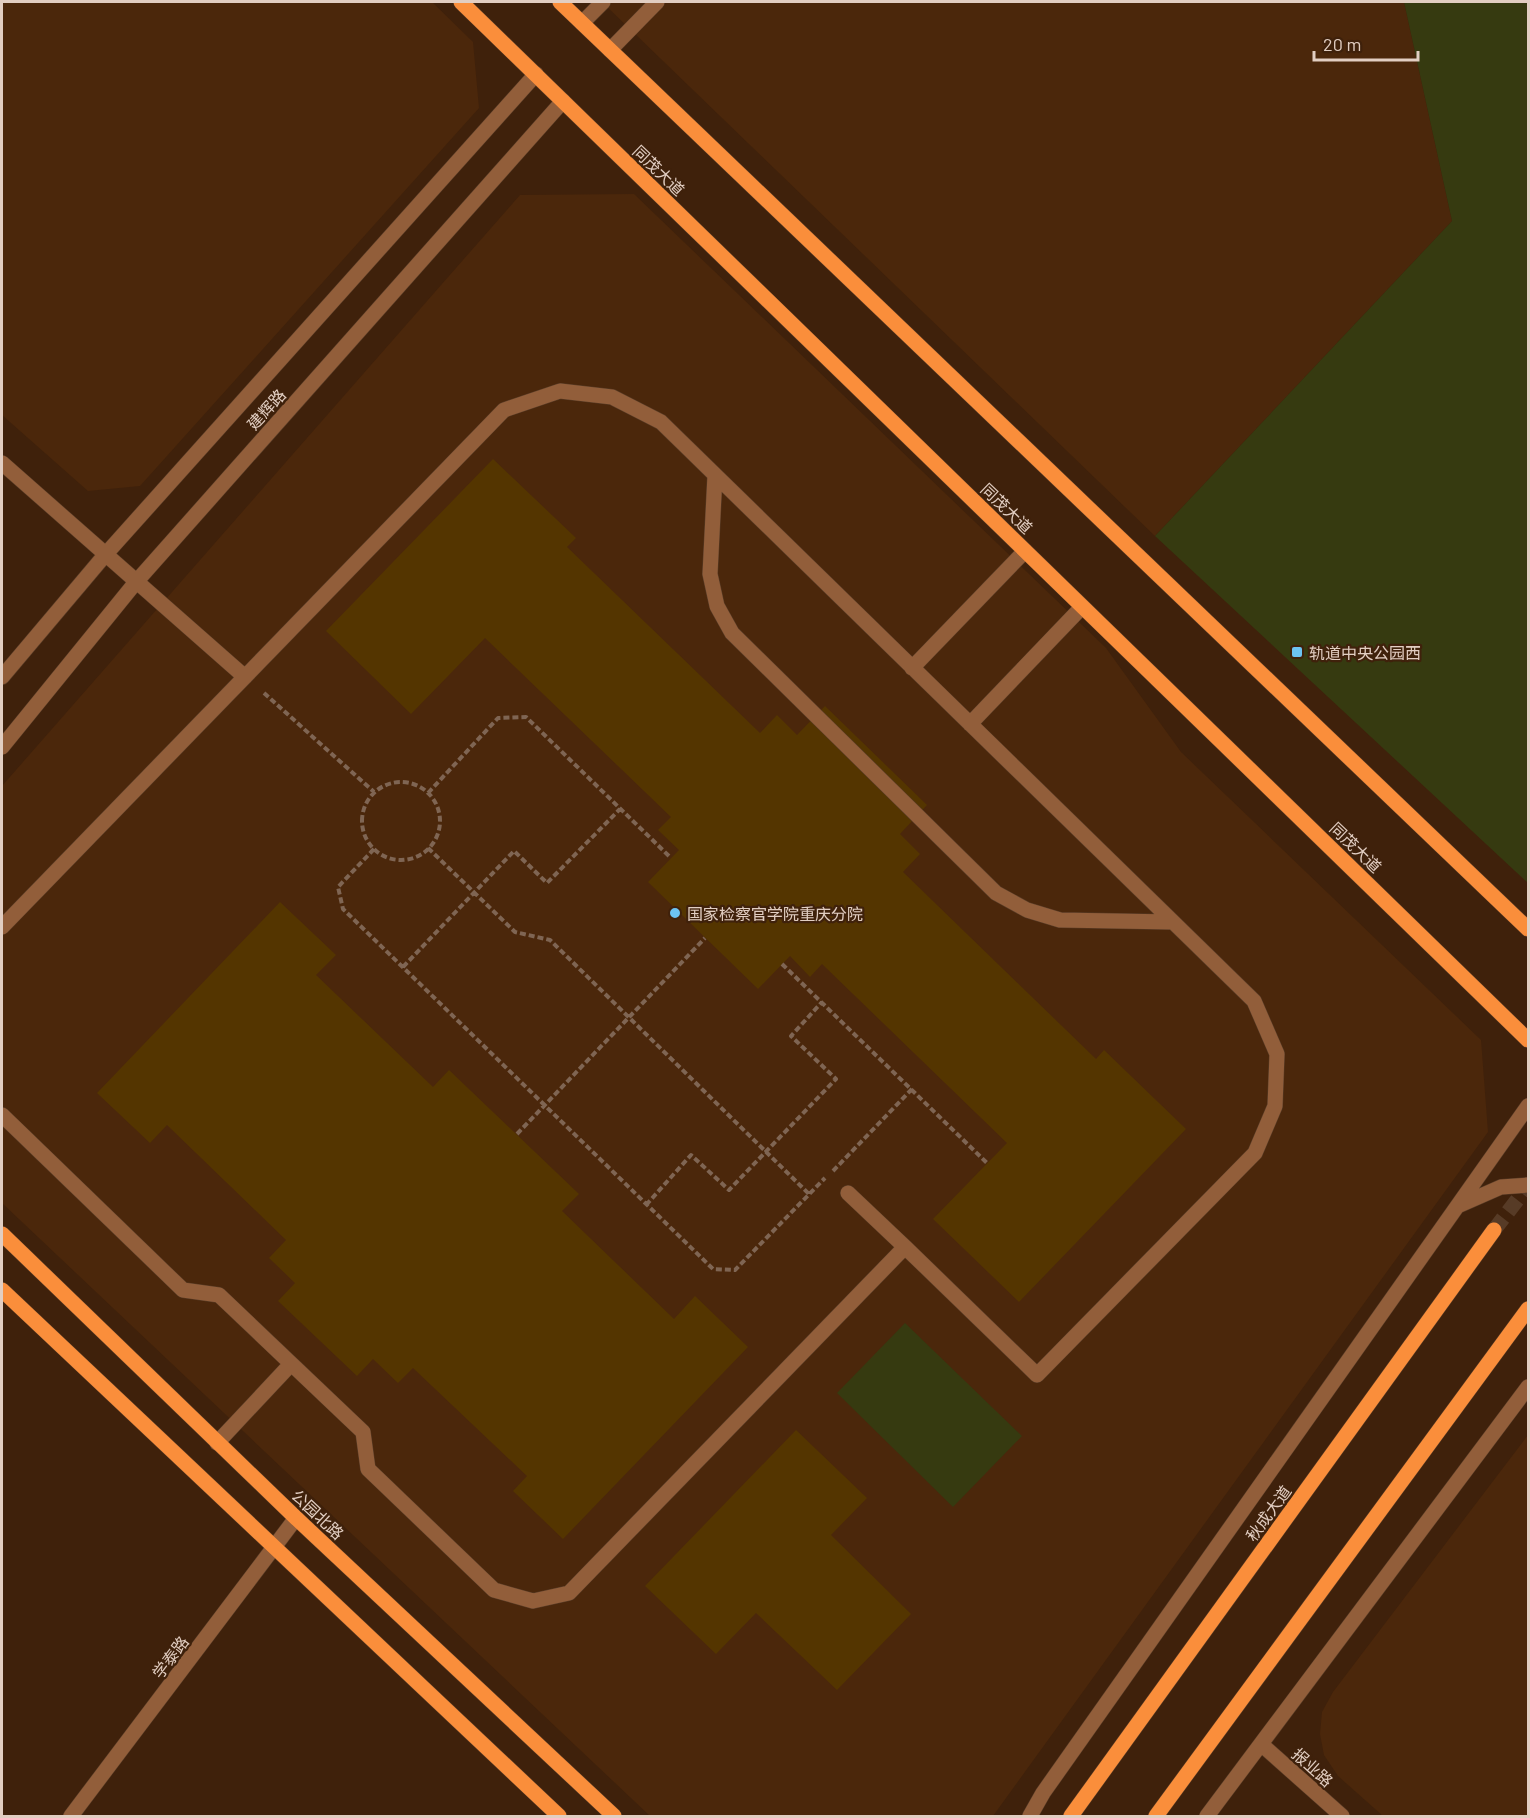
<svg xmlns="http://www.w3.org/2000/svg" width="1530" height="1818" font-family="Barlow,'Noto Sans SC',sans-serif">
  <rect width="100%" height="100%" fill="#3f210b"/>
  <path fill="#4b270b" d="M2,2H432L473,42L479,108L140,486L88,491L2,415Z
    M602,2H1404L1452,221L1155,536Z
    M634,194L1106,648L1181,752L1481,1040L1488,1132L993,1816H650L2,1203V786L520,195Z
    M1528,1435V1816H1383L1338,1776L1324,1755L1320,1734L1322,1712L1333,1692Z"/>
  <path fill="#363a10" d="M1404,2H1528V883L1155,536L1452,221Z
    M905,1323L1022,1436L953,1507L837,1393Z"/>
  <path fill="#543500" d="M493,459L576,538L567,547L760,733L777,715L797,735L825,706L927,805L900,834L920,854L903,872L1096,1059L1104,1050L1186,1129L1019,1302L933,1219L1007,1143L822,964L810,977L790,956L758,989L648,882L679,850L658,830L671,817L485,638L411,714L326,631Z
    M280,902L336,955L316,975L433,1087L449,1070L579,1194L562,1211L674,1319L695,1296L748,1347L563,1539L513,1491L527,1476L413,1368L398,1383L373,1359L357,1376L278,1301L295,1283L269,1258L286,1240L167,1125L150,1143L97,1093Z
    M796,1430L867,1498L831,1535L911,1614L837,1690L756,1613L716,1654L645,1586Z"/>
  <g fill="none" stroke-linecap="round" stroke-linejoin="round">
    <path stroke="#573b26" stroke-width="15" stroke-dasharray="15 8" stroke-linecap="butt" d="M1494,1230L1528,1186"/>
    <defs>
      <path id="minor" d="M582,23L603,2
        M610,50L657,2
        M2,463L245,677
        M715,475L710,574L717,606L732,633L996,893L1027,910L1060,920L1172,922
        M912,668L1025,551
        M2,677L105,555L536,74
        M970,724L1082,607
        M2,747L136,582L563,101
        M2,927L504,410L560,391L612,397L661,422L1254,1001L1277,1054L1275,1106L1255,1153L1037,1375L905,1247L569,1593L533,1601L494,1590L368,1469L363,1432L219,1295L183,1290L2,1115
        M848,1193L905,1247
        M1460,1205L1501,1187L1528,1185
        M217,1443L291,1364
        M1261,1744L1342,1816
        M71,1816L296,1518
        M1030,1816L1043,1793L1528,1106
        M1207,1816L1528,1387"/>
      <path id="major" d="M461,2L1528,1040
        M560,2L1528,929
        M2,1234L296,1518L614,1816
        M2,1290L559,1816
        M1071,1816L1494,1230
        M1156,1816L1528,1309"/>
    </defs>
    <use href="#minor" stroke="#593d28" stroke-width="16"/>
    <use href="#major" stroke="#593d28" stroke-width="16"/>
    <path stroke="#7f6553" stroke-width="4" stroke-dasharray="6 3" stroke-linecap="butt" d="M264,693L374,792
      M362 821a39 39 0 1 1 78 0a39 39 0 1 1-78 0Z
      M428,793L498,718L526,717L671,858
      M428,848L515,932L550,940L809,1194
      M374,849L338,887L343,909L713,1269L735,1270L825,1178
      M782,964L987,1163
      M403,967L514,851L547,883L620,809
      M517,1134L705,938
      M833,1171L912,1089
      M646,1205L691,1155L729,1190L836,1079L791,1036L822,1002"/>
    <use href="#minor" stroke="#925e3a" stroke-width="15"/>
    <use href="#major" stroke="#fa8e3b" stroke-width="15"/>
  </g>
  <g fill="#6cc3f2" stroke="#3f210b" stroke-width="2">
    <rect x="1291" y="646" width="12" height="12" rx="3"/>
    <circle cx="675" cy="913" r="6"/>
  </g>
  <g text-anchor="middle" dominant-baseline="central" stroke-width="4.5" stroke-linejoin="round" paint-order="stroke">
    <g font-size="16" fill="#e2cec2" stroke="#3f210b">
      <text transform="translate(659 170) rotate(44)">同茂大道</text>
      <text transform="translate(266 409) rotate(-48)">建辉路</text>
      <text transform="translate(1007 508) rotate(44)">同茂大道</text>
      <text transform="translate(1356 847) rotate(44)">同茂大道</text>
      <text transform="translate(1268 1513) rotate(-54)">秋成大道</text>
      <text transform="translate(318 1514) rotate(43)">公园北路</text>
      <text transform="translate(170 1657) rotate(-53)">学泰路</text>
      <text transform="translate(1313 1767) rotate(42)">报业路</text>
    </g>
    <g font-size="16" fill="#e2cec2" stroke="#3f210b" text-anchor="start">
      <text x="1309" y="652">轨道中央公园西</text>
      <text x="687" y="913">国家检察官学院重庆分院</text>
    </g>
  </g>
  <rect width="1530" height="1818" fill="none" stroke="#e2cec2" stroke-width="6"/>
  <path d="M1314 51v9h104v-9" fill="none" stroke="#e2cec2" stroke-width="3"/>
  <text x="1323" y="51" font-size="18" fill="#e2cec2" stroke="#3f210b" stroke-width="4.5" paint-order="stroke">20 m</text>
</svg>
